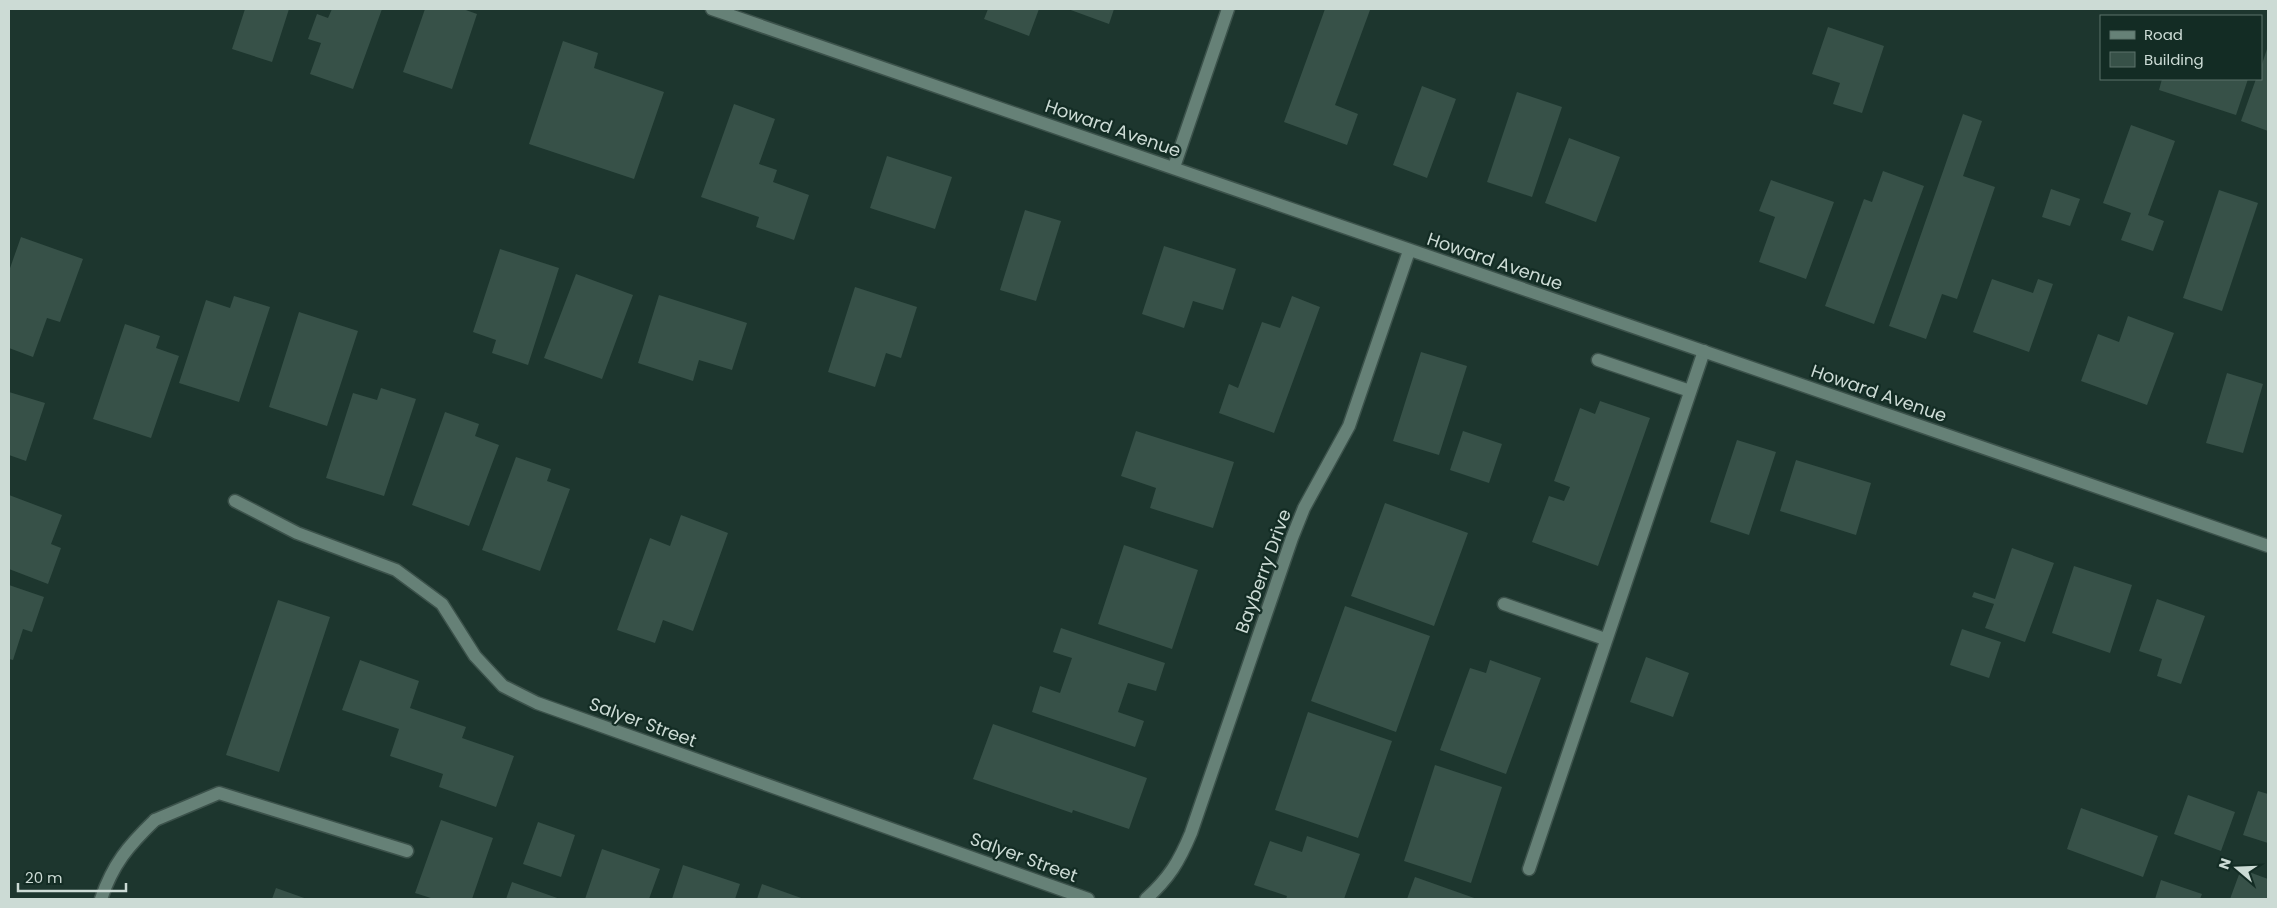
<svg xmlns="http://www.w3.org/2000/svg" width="2277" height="908" font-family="Poppins,sans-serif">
  <rect width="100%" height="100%" fill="#1d362e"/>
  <path fill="#375148" d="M245,9H289L272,62L232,49Z
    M332,9H382L353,89L310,74L321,43L308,39L317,14L328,18Z
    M425,9H463L477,14L452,89L403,72Z
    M988,9H1039L1029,36L984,19Z
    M1068,9H1114L1109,24Z
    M1325,9L1370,10L1335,105L1358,114L1347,145L1284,122Z
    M1828,27L1884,46L1862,113L1833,104L1840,83L1812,74Z
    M563,41L598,53L594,68L664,92L634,179L529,144Z
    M2268,46V131L2241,121L2256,79H2261V67Z
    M2162,79H2248L2236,115L2159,90Z
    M1422,86L1456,99L1427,178L1393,165Z
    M1517,92L1562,107L1532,197L1487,182Z
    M734,104L775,119L759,164L777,170L773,182L809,195L794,240L756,227L759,217L701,197Z
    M1963,114L1982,121L1963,176L1995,187L1957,299L1942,294L1926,339L1889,326Z
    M2131,125L2175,141L2148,215L2164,221L2153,251L2121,240L2131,213L2103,203Z
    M1569,138L1620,157L1596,222L1545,203Z
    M887,156L952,177L935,229L870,208Z
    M1883,171L1924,186L1874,324L1825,306L1864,199L1872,202Z
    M1771,180L1834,202L1806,279L1759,262L1775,217L1759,211Z
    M2051,189L2080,199L2070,226L2042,217Z
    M2219,190L2258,203L2222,311L2183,298Z
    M1025,210L1061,221L1036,301L1000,290Z
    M21,237L83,259L60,322L47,318L33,357L9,348V271Z
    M1164,246L1236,269L1223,310L1193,301L1184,328L1142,314Z
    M500,249L559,268L528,365L492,353L496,340L473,332Z
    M576,274L633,295L602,379L544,358Z
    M1992,279L2033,293L2038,279L2053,284L2029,352L1973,332Z
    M855,287L917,307L901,358L886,353L875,387L828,372Z
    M659,295L747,323L732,370L699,360L693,381L638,363Z
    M234,296L270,307L239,402L179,383L206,300L230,308Z
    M1292,296L1320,307L1274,433L1219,413L1229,384L1238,388L1262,322L1280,328Z
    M299,312L358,331L327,426L269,407Z
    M2128,316L2174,333L2147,405L2081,381L2098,334L2119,342Z
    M125,324L160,336L156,348L179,356L151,438L93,419Z
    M1421,352L1467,366L1439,455L1393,441Z
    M2227,373L2263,384L2243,453L2206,443Z
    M381,388L416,399L384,496L326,478L353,393L377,400Z
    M9,392L45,403L26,461L9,455Z
    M1600,401L1650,418L1598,566L1532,542L1549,496L1564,501L1570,487L1554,481L1580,408L1595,414Z
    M445,412L479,424L475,436L499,445L469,526L412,505Z
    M1136,431L1234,462L1213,528L1150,508L1156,488L1121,476Z
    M1463,431L1502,444L1489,483L1450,470Z
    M1737,440L1776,452L1749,535L1710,522Z
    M516,457L551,469L547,481L570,489L540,571L482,550Z
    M1796,460L1871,483L1856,535L1780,511Z
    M9,495L62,515L51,544L61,548L48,584L9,569Z
    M1385,503L1468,533L1434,626L1351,596Z
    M681,515L728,533L693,631L663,620L655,643L617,630L650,538L670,546Z
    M1124,545L1198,570L1172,649L1098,624Z
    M2012,548L2054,563L2025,642L1985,628L1994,604L1972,597L1974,592L1995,599Z
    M2074,566L2132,585L2110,653L2052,633Z
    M9,585L44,597L32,632L23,629L13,660L9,659Z
    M2157,599L2205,616L2181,684L2157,676L2162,659L2139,651Z
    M278,600L330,617L279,772L226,755Z
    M1345,606L1430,636L1396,732L1311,701Z
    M1061,628L1165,663L1156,691L1128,683L1118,712L1144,721L1135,747L1032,712L1040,686L1060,693L1072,658L1053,652Z
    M1962,629L2001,642L1989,678L1950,665Z
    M1646,657L1689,673L1673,717L1630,702Z
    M360,660L419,681L410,708L466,727L462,738L514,756L496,807L439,787L443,774L390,756L399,729L342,710Z
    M1490,660L1541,678L1506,774L1440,750L1470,668L1486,673Z
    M1308,712L1392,741L1358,838L1275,810Z
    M993,724L1147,778L1129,829L1073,810L1072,813L973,779Z
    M1435,765L1502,787L1471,883L1404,861Z
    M2258,791L2268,794V843L2243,835Z
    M2188,795L2235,812L2221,851L2174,834Z
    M2081,808L2158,836L2143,877L2067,849Z
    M441,820L493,838L472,899H434L415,893Z
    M538,822L575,835L561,877L523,864Z
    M1307,836L1360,854L1344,899H1286L1287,896L1254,885L1270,841L1302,852Z
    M602,849L660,869L649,899H585Z
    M683,865L740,884L735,899H672Z
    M2241,869L2268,879V899H2230Z
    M1415,877L1477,899H1407Z
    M2161,880L2202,894L2200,899H2155Z
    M512,882L560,899H506Z
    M762,884L804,899H757Z
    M276,888L307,899H272Z"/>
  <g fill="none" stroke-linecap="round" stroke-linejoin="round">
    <defs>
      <path id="lane" d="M1598,360L1690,391
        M1504,604L1605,639
        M155,820L219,793L407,851
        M1529,869L1704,351"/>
      <path id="street" d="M712,9L2268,546
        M1174,167L1228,9
        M235,501L297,533L396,570L442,604L475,656L503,686L537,703L1088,899
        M101,899C113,864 128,846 155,820
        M1146,899C1169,878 1179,862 1191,833L1292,538L1304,508L1349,426L1409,251"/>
    </defs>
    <use href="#lane" stroke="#3c524b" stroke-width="15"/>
    <use href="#street" stroke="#3c524b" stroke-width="15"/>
    <use href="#lane" stroke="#668177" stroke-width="12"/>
    <use href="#street" stroke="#668177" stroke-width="12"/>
  </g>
  <g text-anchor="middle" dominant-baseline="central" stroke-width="4.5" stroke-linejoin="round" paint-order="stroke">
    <g font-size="18" fill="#ccdbd5" stroke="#132c24">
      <text transform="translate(1113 128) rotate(19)">Howard Avenue</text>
      <text transform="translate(1495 261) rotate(19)">Howard Avenue</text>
      <text transform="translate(1879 393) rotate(19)">Howard Avenue</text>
      <text transform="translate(1263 571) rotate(-70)">Bayberry Drive</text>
      <text transform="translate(643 722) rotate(20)">Salyer Street</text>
      <text transform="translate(1024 857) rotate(20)">Salyer Street</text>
    </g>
  </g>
  <rect width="2277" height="908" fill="none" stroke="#ccdbd5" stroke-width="20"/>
  <rect x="2100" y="15" width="162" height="65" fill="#132c24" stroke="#5d726b"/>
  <rect x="2110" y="31" width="25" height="8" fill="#668177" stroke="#5d726b"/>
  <text x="2144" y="40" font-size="15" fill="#ccdbd5">Road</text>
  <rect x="2110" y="52" width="25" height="15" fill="#375148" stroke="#5d726b"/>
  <text x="2144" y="65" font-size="15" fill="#ccdbd5">Building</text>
  <g transform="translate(2237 868) rotate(289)" stroke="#132c24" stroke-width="4" paint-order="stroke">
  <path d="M0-4L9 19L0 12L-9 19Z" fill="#ccdbd5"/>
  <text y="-8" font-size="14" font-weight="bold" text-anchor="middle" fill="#ccdbd5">N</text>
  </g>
  <path d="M18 883v8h108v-8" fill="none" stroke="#ccdbd5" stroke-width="2.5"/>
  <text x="25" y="883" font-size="15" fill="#ccdbd5" stroke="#132c24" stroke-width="4" paint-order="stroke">20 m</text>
</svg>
